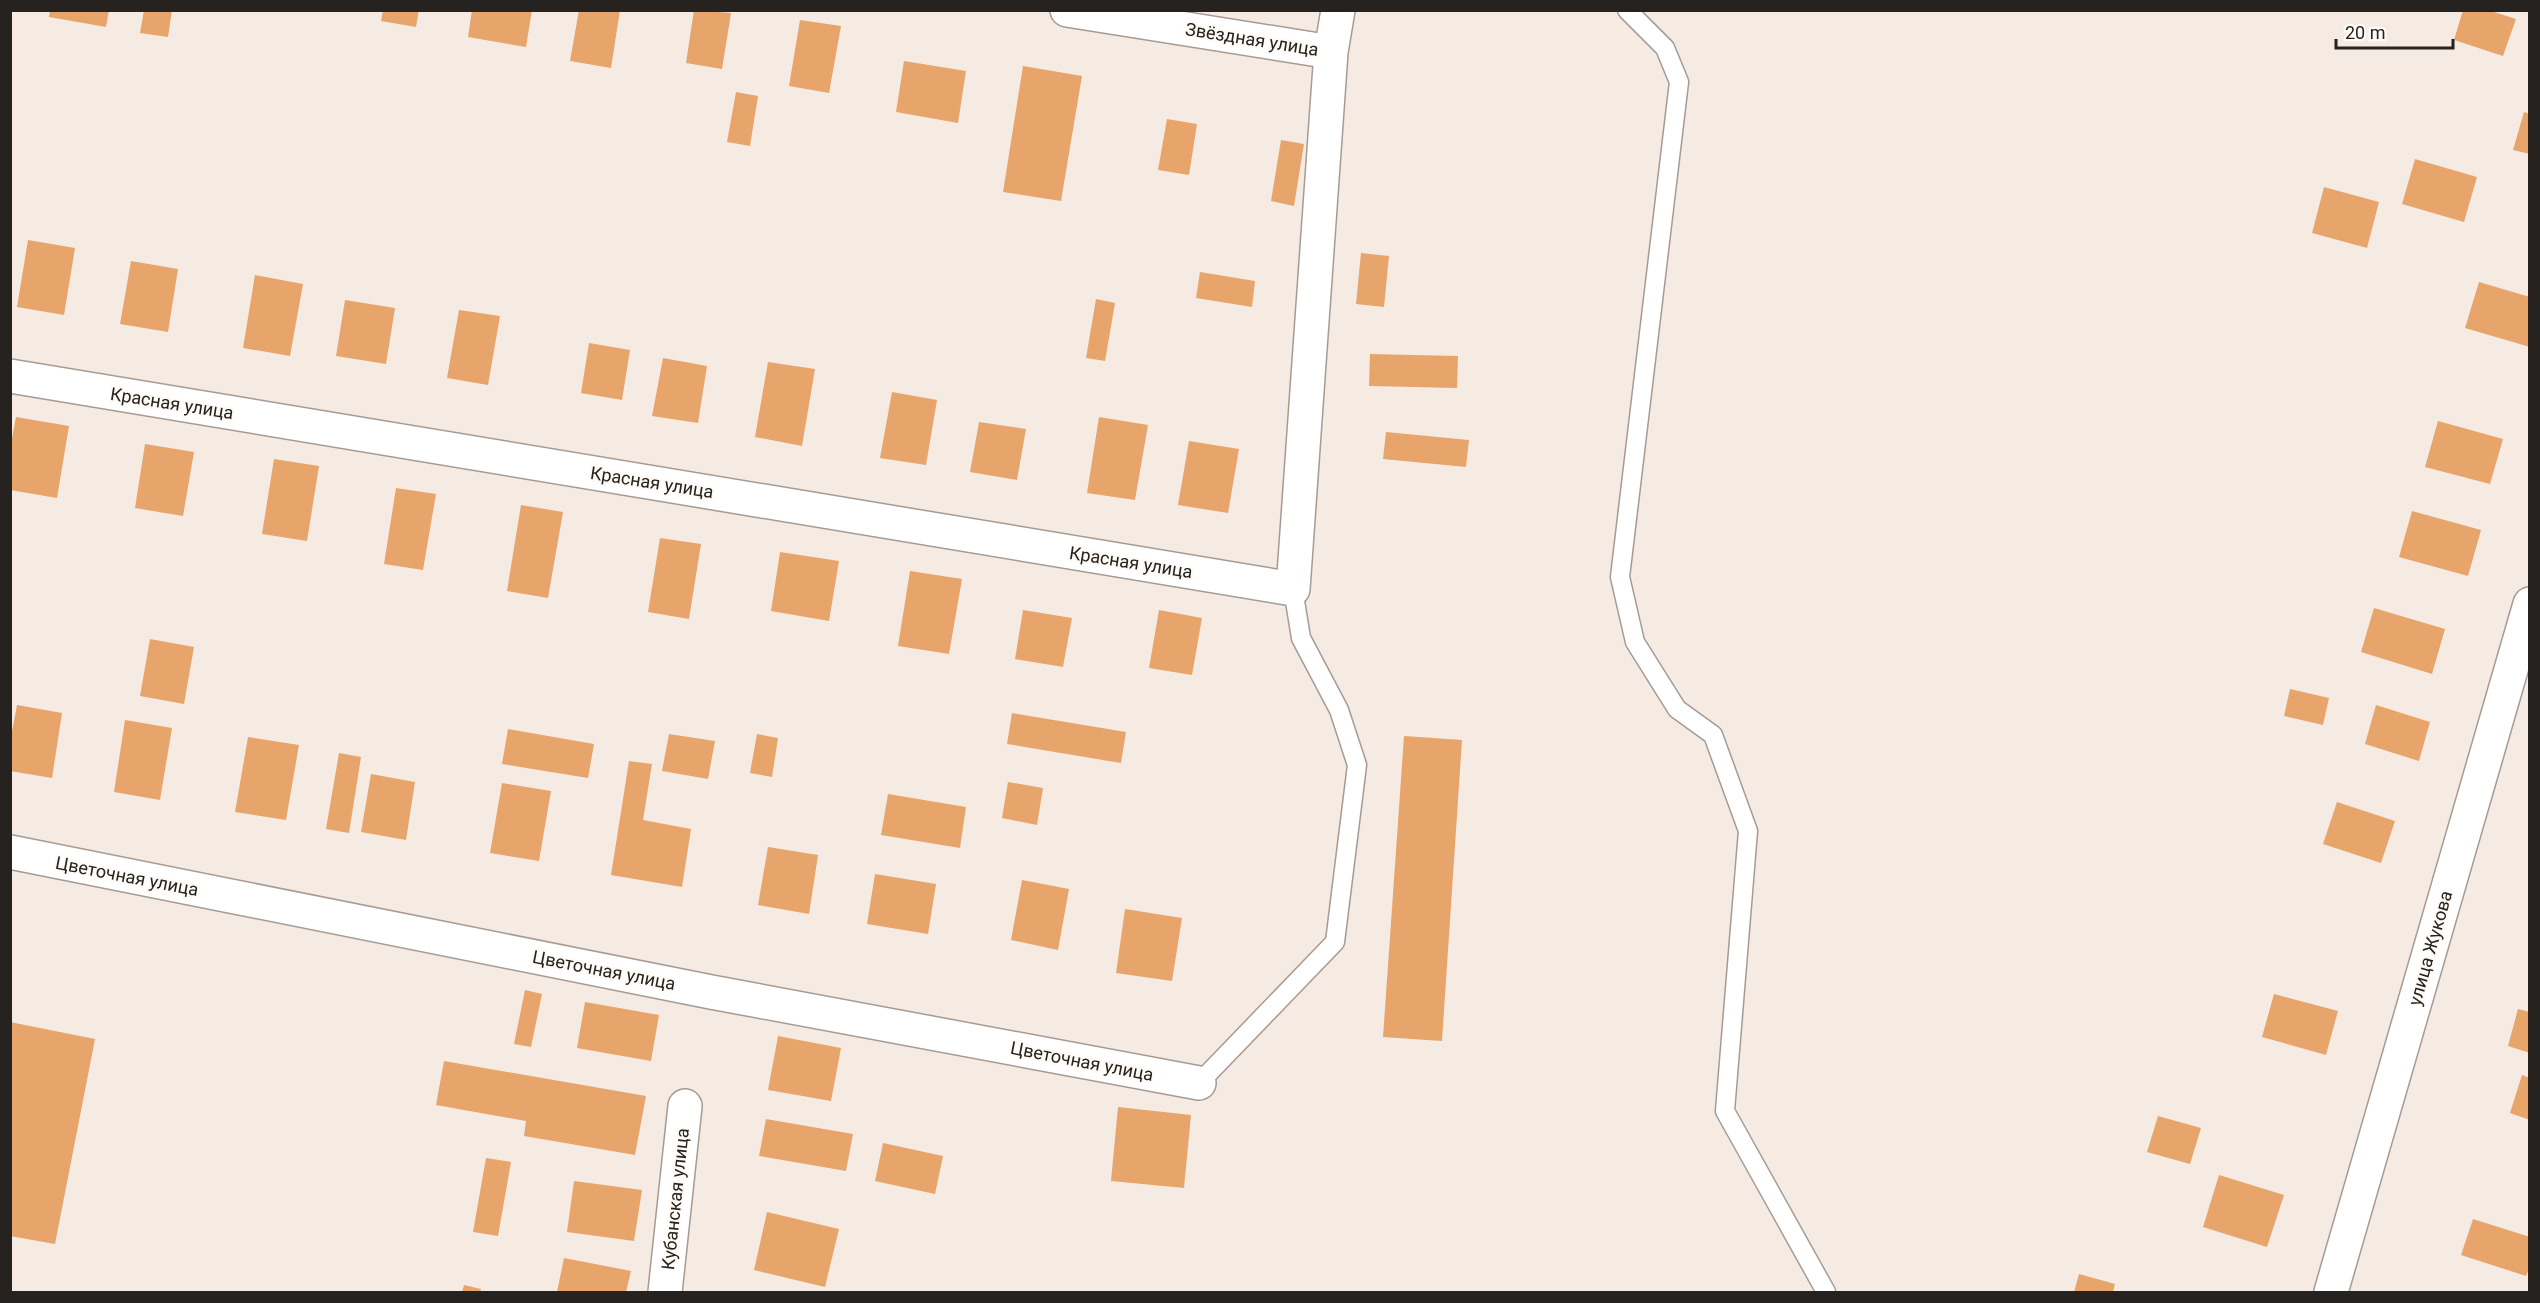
<svg xmlns="http://www.w3.org/2000/svg" width="2540" height="1303" font-family="Roboto,sans-serif">
  <rect width="100%" height="100%" fill="#f5ebe3"/>
  <path fill="#e7a56c" d="M50,10H109L106,27L49,17Z
    M144,10H172L168,37L140,33Z
    M383,10H419L416,27L381,21Z
    M472,10H532L526,47L468,37Z
    M579,10H620L611,68L570,61Z
    M694,10L731,13L722,69L686,63Z
    M2463,10H2488L2516,19L2503,56L2454,40Z
    M800,20L841,26L829,93L789,86Z
    M904,61L966,71L958,123L896,112Z
    M1023,66L1082,76L1061,201L1003,192Z
    M736,92L758,96L750,146L727,142Z
    M2524,112L2530,114V154L2513,150Z
    M1167,119L1197,124L1189,175L1158,170Z
    M1281,140L1304,144L1294,206L1271,201Z
    M2415,159L2477,177L2464,222L2402,204Z
    M2324,187L2379,202L2367,248L2312,233Z
    M28,240L75,248L64,315L17,307Z
    M1361,253L1389,256L1384,307L1356,304Z
    M131,261L178,269L168,332L120,324Z
    M1200,272L1255,281L1252,307L1196,298Z
    M255,275L303,284L290,356L243,348Z
    M2479,282L2530,297V347L2465,328Z
    M1096,299L1115,303L1105,361L1086,358Z
    M345,300L395,308L386,364L336,356Z
    M459,310L500,316L488,385L447,378Z
    M589,343L630,350L622,400L581,393Z
    M1370,354L1458,356L1457,388L1369,386Z
    M663,358L707,366L698,423L652,416Z
    M768,362L815,369L802,446L755,437Z
    M892,392L937,400L926,465L880,458Z
    M16,417L69,426L57,498L10,490V449Z
    M1099,417L1148,425L1135,500L1087,493Z
    M2438,421L2503,439L2490,484L2425,467Z
    M979,422L1026,429L1017,480L970,472Z
    M1386,432L1469,440L1466,467L1383,459Z
    M1189,441L1239,449L1228,513L1178,505Z
    M145,444L194,452L183,516L135,508Z
    M274,459L319,466L307,541L262,534Z
    M396,488L436,494L423,570L384,564Z
    M521,505L563,512L548,598L507,591Z
    M2412,511L2481,530L2468,576L2399,557Z
    M660,538L701,544L689,619L648,612Z
    M780,552L839,561L829,621L771,611Z
    M910,571L962,579L949,654L898,646Z
    M2374,608L2445,629L2432,674L2361,652Z
    M1023,610L1072,618L1063,667L1015,659Z
    M1159,610L1202,618L1192,675L1149,668Z
    M150,639L194,647L184,704L140,696Z
    M2290,689L2329,698L2323,725L2284,716Z
    M17,705L62,713L52,778L10,771V742Z
    M2376,705L2430,722L2419,761L2365,744Z
    M1012,713L1126,732L1121,763L1007,744Z
    M125,720L172,728L160,800L114,792Z
    M508,729L594,744L588,778L502,764Z
    M669,734L715,741L708,779L662,771Z
    M757,734L778,738L772,777L750,773Z
    M1404,736L1462,740L1442,1041L1383,1037Z
    M248,737L299,745L286,820L235,812Z
    M339,753L361,757L349,833L326,829Z
    M629,761L652,764L643,820L691,829L682,887L611,875Z
    M371,774L415,782L406,840L361,832Z
    M1008,782L1043,788L1037,825L1002,818Z
    M502,783L551,791L539,861L490,853Z
    M888,794L966,807L960,848L881,835Z
    M2337,802L2395,821L2381,863L2323,844Z
    M768,847L818,855L809,914L758,905Z
    M875,874L936,884L928,934L867,924Z
    M1022,880L1069,889L1058,950L1011,940Z
    M1125,909L1182,918L1172,981L1116,973Z
    M525,990L542,994L531,1047L514,1044Z
    M2274,994L2338,1011L2326,1055L2262,1037Z
    M585,1002L659,1015L651,1061L577,1048Z
    M2518,1009L2530,1012V1053L2508,1046Z
    M10,1022L95,1039L55,1244L10,1236Z
    M778,1036L841,1048L831,1101L768,1090Z
    M444,1061L646,1096L635,1155L524,1136L526,1121L436,1105Z
    M2522,1075L2530,1078V1120L2510,1113Z
    M1118,1107L1191,1115L1184,1188L1111,1181Z
    M2158,1116L2201,1128L2190,1164L2147,1152Z
    M766,1119L853,1134L846,1171L759,1156Z
    M883,1143L943,1156L935,1194L875,1181Z
    M486,1158L511,1162L498,1236L473,1232Z
    M2219,1175L2284,1195L2267,1247L2203,1227Z
    M574,1181L642,1190L634,1241L567,1232Z
    M767,1212L839,1229L825,1287L754,1270Z
    M2473,1219L2530,1237V1266L2526,1276L2461,1255Z
    M564,1258L631,1271L626,1292H557Z
    M2079,1274L2115,1284L2113,1292H2074Z
    M464,1285L481,1289L480,1292H462Z"/>
  <g fill="none" stroke-linecap="round" stroke-linejoin="round">
    <defs>
      <path id="service" d="M1627,10L1665,48L1679,82L1620,577L1635,642L1677,709L1713,735L1748,831L1725,1111L1826,1292
        M1199,1083L1335,942L1357,765L1339,710L1301,638L1293,589"/>
      <path id="minor" d="M1067,10L1331,52
        M10,376L1293,589L1331,52L1338,10
        M10,852L711,992L1199,1083
        M665,1292L685,1106
        M2331,1292L2530,604"/>
    </defs>
    <use href="#service" stroke="#a59b94" stroke-width="21"/>
    <use href="#minor" stroke="#a59b94" stroke-width="36"/>
    <use href="#service" stroke="#fff" stroke-width="18"/>
    <use href="#minor" stroke="#fff" stroke-width="33"/>
  </g>
  <g text-anchor="middle" dominant-baseline="central" stroke-width="4.5" stroke-linejoin="round" paint-order="stroke">
    <g font-size="18" fill="#25221f" stroke="#fefaf6">
      <text transform="translate(1252 39) rotate(9)">Звёздная улица</text>
      <text transform="translate(172 403) rotate(9)">Красная улица</text>
      <text transform="translate(652 482) rotate(9)">Красная улица</text>
      <text transform="translate(1131 562) rotate(9)">Красная улица</text>
      <text transform="translate(127 876) rotate(11)">Цветочная улица</text>
      <text transform="translate(2430 948) rotate(-74)">улица Жукова</text>
      <text transform="translate(604 970) rotate(11)">Цветочная улица</text>
      <text transform="translate(1082 1061) rotate(11)">Цветочная улица</text>
      <text transform="translate(675 1199) rotate(-84)">Кубанская улица</text>
    </g>
  </g>
  <rect width="2540" height="1303" fill="none" stroke="#25221f" stroke-width="24"/>
  <path d="M2336 39v9h117v-9" fill="none" stroke="#25221f" stroke-width="3"/>
  <text x="2345" y="39" font-size="18" fill="#25221f" stroke="#fefaf6" stroke-width="4.5" paint-order="stroke">20 m</text>
</svg>
